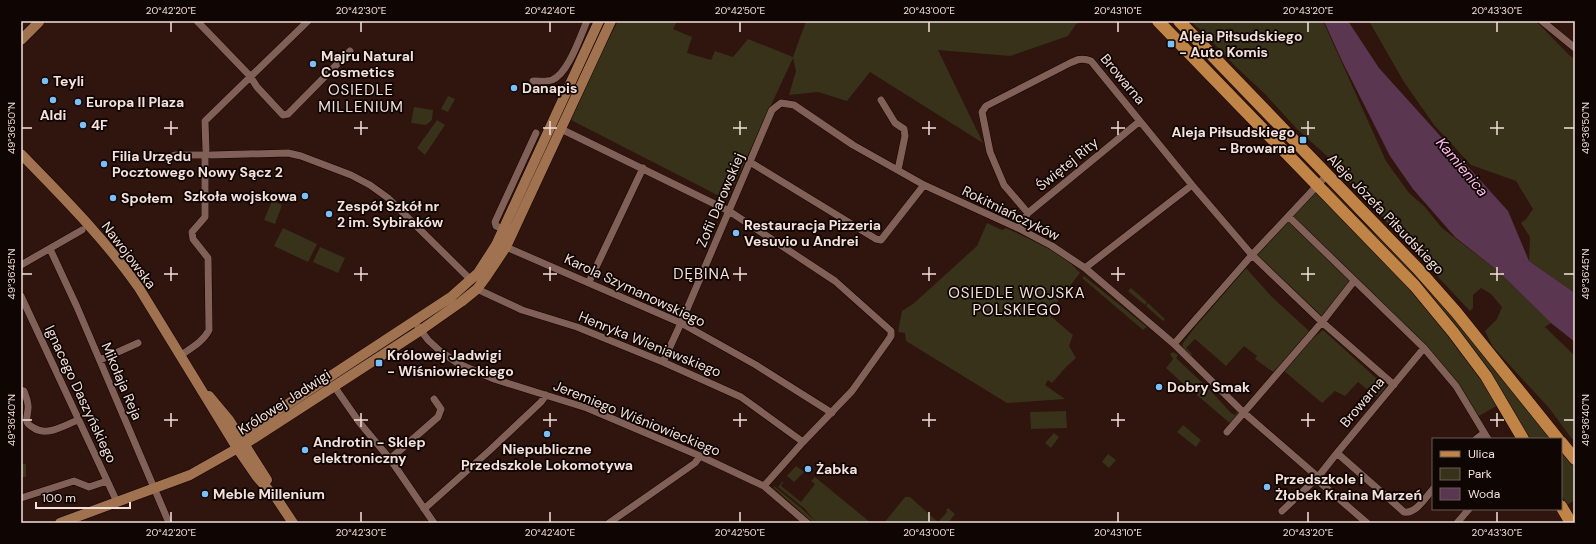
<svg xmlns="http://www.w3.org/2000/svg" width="1596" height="544" font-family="'DM Sans',sans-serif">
  <rect width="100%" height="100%" fill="#2f150d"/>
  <path fill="#373219" d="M618,21H677L673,29L692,37L687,53L711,60L715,51L733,57L748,39L793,57L806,21H1082L1076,24L1068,36L1010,56L938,50L983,143L870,72L847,101L818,92L789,95L796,71L793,58L727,200L571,120L600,56Z
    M1190,21H1323L1386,161L1409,193L1424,206L1442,228L1498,271L1551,323L1545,327L1575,356V439H1572L1549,408L1493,347L1485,331L1497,319L1502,307L1491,294L1481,288L1473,295V308L1470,311L1347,180L1328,157L1297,129L1265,94L1236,67L1204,33Z
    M1369,21H1536L1569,55L1575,59V293L1529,261L1530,237L1521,223L1526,219L1533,209L1516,181L1471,165L1434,125L1404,82Z
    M448,96L455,99L448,112L441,109Z
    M414,107L433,110L432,120L426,125L411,123Z
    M437,120L445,125L425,155L417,148Z
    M1318,185L1437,313L1502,403L1475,418L1456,386L1354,281L1322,322L1252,255Z
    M1326,186H1328L1373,233L1391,248L1439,299L1552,439H1529L1489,372Z
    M272,201L282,205L275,224L264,220Z
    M987,223L1002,230L1006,228C1031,240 1062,251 1080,273L1048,314L1073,335L1069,346L1076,358L1066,367L1052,383L1048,380L1045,385L1065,399L1007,403L906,341L905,333L898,332L902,311L913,304L977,246Z
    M283,228L317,244L308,262L274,246Z
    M320,247L345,258L338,273L313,262Z
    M1246,268L1272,297L1309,331L1287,358L1273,372L1255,359L1257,356L1244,346L1226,366L1195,339L1186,348L1192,354L1190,357L1182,349L1183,343L1195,327Z
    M1084,276L1147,327L1143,330L1082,278Z
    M1131,288L1147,302L1145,305L1128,291Z
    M1148,303L1165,319L1163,321L1146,306Z
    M1323,330L1386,387L1377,397L1358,382L1345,396L1335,391L1322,403L1284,371L1308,342Z
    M1173,352L1178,355L1176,358L1211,391L1231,413L1235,415L1237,412L1238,413L1232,425L1197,395V393L1190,387L1189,389L1166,368L1173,359L1170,354Z
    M1066,411L1067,428L1031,429L1030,412Z
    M1183,425L1201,440L1196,447L1177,432Z
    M1054,433L1059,437L1051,448L1045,443Z
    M1561,451L1575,468V500L1567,505L1561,495Z
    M1108,454L1116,460L1109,468L1102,462Z
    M21,464H26V477H21Z
    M796,466L804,472L794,482L787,476Z
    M815,477L871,523H813L774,488V486L801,508L815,521L805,509L778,487L783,481V483L781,486L801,502L815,484L811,481Z
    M905,497H910L938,522L947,512L946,510L948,508L955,514L948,523H884Z"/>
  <path fill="#5a3651" d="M1324,21H1348L1379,68L1508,211L1529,261L1575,293V342L1551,323L1498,271L1455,237L1413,189L1390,156L1342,61Z"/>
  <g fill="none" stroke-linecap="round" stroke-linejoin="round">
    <defs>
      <path id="street" d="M197,21L250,76L257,87L283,115L288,114L350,51
        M1542,21L1575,48
        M533,81C538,81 546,82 552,80C568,74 580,37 587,21
        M881,100L895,123L904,129L905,136L898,170
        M561,129L729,211L835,281L891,331V336L887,342L852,391L803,442L764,486
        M206,150L205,121L308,21
        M211,155L288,153L301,156L351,175L370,185L388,198L471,280
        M166,159L175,155H205V217L192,232L193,239L208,258L209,330C203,342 191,348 180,356
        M750,162L876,239L881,240L924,185
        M1028,213L1140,121
        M1289,217L1424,348L1456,386L1488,439
        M1018,228L1028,213L1004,185L990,152L982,112L986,106L1068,64C1076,60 1082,57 1091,61L1192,185L1252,255L1322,322L1394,385
        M503,229L496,226L495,222L536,133
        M505,244L506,247L681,323L756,365L832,413
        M50,249L77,307L169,523
        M21,265L82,230
        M1085,268L1192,185
        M589,282L643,168
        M477,289L522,310L577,327L663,362L741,397L803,442
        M21,296L117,502
        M414,321L428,340L440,351L459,364L494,379L587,408L700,456L764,486L807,523
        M1174,344L1252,255L1327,175
        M1424,348L1337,453L1404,512C1416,514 1426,497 1433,489
        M100,360L138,343
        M663,362L681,323L772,110L781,103L794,105L853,145L924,185L1018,228L1052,246L1085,268L1174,344L1243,412L1318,477L1337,453
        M334,386L359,422L390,459L434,523
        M21,390L24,391C26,397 29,403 28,409C28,413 26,418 27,422C28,425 31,426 34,428C47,437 65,425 78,420
        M1227,432L1322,322L1354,281
        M1476,439L1484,433
        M390,459L438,417L441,409L434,399
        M1316,479L1367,523
        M21,498L74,481L89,487L107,481
        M424,509L489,451L541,402L546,395
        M1282,511L1318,477
        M609,523L695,463L700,456
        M1457,523L1469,509"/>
      <path id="secondary" d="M21,40L39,22
        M21,154C63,197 105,239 139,288L237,448L257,477L277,499L293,523
        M209,396L229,420L267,480
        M237,448L241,438L253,427L451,297L478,273L496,245L599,21
        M60,523L190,475L245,444L421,330L461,302L477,289L486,277L506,247L611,21"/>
      <path id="primary" d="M1158,21L1415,286L1453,332L1486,376L1523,439
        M1179,21L1418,269L1456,312L1558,439
        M1561,442L1575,459
        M1561,506L1571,523"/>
    </defs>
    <use href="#street" stroke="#160200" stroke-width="8"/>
    <use href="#secondary" stroke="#160200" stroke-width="11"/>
    <use href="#primary" stroke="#160200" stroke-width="13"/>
    <use href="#street" stroke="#816057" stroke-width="7"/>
    <use href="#secondary" stroke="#a0724f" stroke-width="10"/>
    <use href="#primary" stroke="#c08447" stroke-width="12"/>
  </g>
  <path fill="none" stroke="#f4e1db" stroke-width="1.5" d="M171,22V32M361,22V32M550,22V32M740,22V32M929,22V32M1118,22V32M1308,22V32M1497,22V32M171,121V135M361,121V135M550,121V135M740,121V135M929,121V135M1118,121V135M1308,121V135M1497,121V135M22,128H32M164,128H178M354,128H368M543,128H557M733,128H747M922,128H936M1111,128H1125M1301,128H1315M1490,128H1504M1564,128H1574M171,267V281M361,267V281M550,267V281M740,267V281M929,267V281M1118,267V281M1308,267V281M1497,267V281M22,274H32M164,274H178M354,274H368M543,274H557M733,274H747M922,274H936M1111,274H1125M1301,274H1315M1490,274H1504M1564,274H1574M171,413V427M361,413V427M550,413V427M740,413V427M929,413V427M1118,413V427M1308,413V427M1497,413V427M22,420H32M164,420H178M354,420H368M543,420H557M733,420H747M922,420H936M1111,420H1125M1301,420H1315M1490,420H1504M1564,420H1574M171,512V522M361,512V522M550,512V522M740,512V522M929,512V522M1118,512V522M1308,512V522M1497,512V522"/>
  <g fill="#7bbef8" stroke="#0f0503" stroke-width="1.5">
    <rect x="1167" y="40" width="8" height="8" rx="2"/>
    <circle cx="313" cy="64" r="4"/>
    <circle cx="45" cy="81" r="4"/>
    <circle cx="514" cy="88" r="4"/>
    <circle cx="53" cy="100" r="4"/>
    <circle cx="78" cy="102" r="4"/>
    <circle cx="83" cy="125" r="4"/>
    <rect x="1299" y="136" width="8" height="8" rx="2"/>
    <circle cx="104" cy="164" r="4"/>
    <circle cx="305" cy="196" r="4"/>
    <circle cx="113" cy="198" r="4"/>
    <circle cx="329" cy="214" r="4"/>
    <circle cx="736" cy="233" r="4"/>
    <rect x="375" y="359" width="8" height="8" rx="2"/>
    <circle cx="1159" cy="387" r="4"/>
    <circle cx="547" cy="434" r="4"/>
    <circle cx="305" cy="450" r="4"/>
    <circle cx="808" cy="469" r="4"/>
    <circle cx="1267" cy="487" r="4"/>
    <circle cx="205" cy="494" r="4"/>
  </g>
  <g text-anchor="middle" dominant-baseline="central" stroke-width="3.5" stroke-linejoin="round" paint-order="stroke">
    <g font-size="14" font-weight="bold" fill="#f4e1db" stroke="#0f0503" text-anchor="start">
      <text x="1179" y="36">Aleja Piłsudskiego<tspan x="1179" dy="16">- Auto Komis</tspan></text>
      <text x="321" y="56">Majru Natural<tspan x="321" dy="16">Cosmetics</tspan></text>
      <text x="53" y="81">Teyli</text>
      <text x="522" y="88">Danapis</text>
      <text x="86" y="102">Europa II Plaza</text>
      <text x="53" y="115" text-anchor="middle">Aldi</text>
      <text x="91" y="125">4F</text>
      <text x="1295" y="132" text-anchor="end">Aleja Piłsudskiego<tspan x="1295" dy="16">- Browarna</tspan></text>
      <text x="112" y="156">Filia Urzędu<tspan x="112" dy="16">Pocztowego Nowy Sącz 2</tspan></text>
      <text x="297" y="196" text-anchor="end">Szkoła wojskowa</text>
      <text x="121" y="198">Społem</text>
      <text x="337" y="206">Zespół Szkół nr<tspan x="337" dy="16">2 im. Sybiraków</tspan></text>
      <text x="744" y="225">Restauracja Pizzeria<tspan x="744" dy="16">Vesuvio u Andrei</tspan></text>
      <text x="387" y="355">Królowej Jadwigi<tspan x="387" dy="16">- Wiśniowieckiego</tspan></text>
      <text x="1167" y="387">Dobry Smak</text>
      <text x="313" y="442">Androtin - Sklep<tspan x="313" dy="16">elektroniczny</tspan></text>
      <text x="547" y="449" text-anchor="middle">Niepubliczne<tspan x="547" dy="16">Przedszkole Lokomotywa</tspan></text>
      <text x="816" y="469">Żabka</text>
      <text x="1275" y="479">Przedszkole i<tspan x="1275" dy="16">Żłobek Kraina Marzeń</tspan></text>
      <text x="213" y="494">Meble Millenium</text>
    </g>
    <g font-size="14" fill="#f4e1db" stroke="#0f0503">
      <text transform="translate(1123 79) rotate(50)">Browarna</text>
      <text transform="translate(1067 164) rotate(-39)">Świętej Rity</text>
      <text transform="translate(720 200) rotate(-67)">Zofii Darowskiej</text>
      <text transform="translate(1011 213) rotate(26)">Rokitniańczyków</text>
      <text transform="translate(1386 214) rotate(46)">Aleje Józefa Piłsudskiego</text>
      <text transform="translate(129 255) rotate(53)">Nawojowska</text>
      <text transform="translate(635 290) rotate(25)">Karola Szymanowskiego</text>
      <text transform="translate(650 344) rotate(22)">Henryka Wieniawskiego</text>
      <text transform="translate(122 381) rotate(67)">Mikołaja Reja</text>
      <text transform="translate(81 394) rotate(65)">Ignacego Daszyńskiego</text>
      <text transform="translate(284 402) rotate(-33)">Królowej Jadwigi</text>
      <text transform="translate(1362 402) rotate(-50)">Browarna</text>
      <text transform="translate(637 418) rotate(22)">Jeremiego Wiśniowieckiego</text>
    </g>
    <g font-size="15" letter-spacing="1" fill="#f4e1db" stroke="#0f0503">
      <text x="361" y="90">OSIEDLE<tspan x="361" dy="17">MILLENIUM</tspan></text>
      <text x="702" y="274">DĘBINA</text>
      <text x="1017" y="293">OSIEDLE WOJSKA<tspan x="1017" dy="17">POLSKIEGO</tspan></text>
    </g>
    <g font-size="15" font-style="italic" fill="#fcbceb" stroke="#0f0503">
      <text transform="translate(1462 167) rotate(50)">Kamienica</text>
    </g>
  </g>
  <rect width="1596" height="544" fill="none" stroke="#0f0503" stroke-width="44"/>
  <rect x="1432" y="438" width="130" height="72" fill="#0f0503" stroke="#6b5d59"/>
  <rect x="1440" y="451" width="20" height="6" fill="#c08447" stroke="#6b5d59"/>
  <text x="1468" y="458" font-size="12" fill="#f4e1db">Ulica</text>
  <rect x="1440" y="468" width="20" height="12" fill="#373219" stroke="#6b5d59"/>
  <text x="1468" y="478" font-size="12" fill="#f4e1db">Park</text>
  <rect x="1440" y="488" width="20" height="12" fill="#5a3651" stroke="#6b5d59"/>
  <text x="1468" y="498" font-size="12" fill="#f4e1db">Woda</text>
  <path d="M36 502v6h94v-6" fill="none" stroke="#f4e1db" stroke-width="2"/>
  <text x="42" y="502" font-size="12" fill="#f4e1db" stroke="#0f0503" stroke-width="3" paint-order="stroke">100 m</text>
  <rect x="22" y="22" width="1552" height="500" fill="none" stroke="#f4e1db" stroke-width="1.5"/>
  <g font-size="10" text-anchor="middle" fill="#f4e1db">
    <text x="171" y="14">20°42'20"E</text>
    <text x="361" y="14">20°42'30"E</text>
    <text x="550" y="14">20°42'40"E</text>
    <text x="740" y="14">20°42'50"E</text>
    <text x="929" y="14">20°43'00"E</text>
    <text x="1118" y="14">20°43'10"E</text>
    <text x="1308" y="14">20°43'20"E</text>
    <text x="1497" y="14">20°43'30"E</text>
    <text transform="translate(11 128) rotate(-90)" y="4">49°36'50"N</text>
    <text transform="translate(1585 128) rotate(-90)" y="4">49°36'50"N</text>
    <text transform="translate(11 274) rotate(-90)" y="4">49°36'45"N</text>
    <text transform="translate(1585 274) rotate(-90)" y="4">49°36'45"N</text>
    <text transform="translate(11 420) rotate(-90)" y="4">49°36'40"N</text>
    <text transform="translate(1585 420) rotate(-90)" y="4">49°36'40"N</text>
    <text x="171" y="536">20°42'20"E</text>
    <text x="361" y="536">20°42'30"E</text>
    <text x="550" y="536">20°42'40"E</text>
    <text x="740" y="536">20°42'50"E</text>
    <text x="929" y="536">20°43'00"E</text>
    <text x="1118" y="536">20°43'10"E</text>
    <text x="1308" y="536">20°43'20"E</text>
    <text x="1497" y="536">20°43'30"E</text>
  </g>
</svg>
